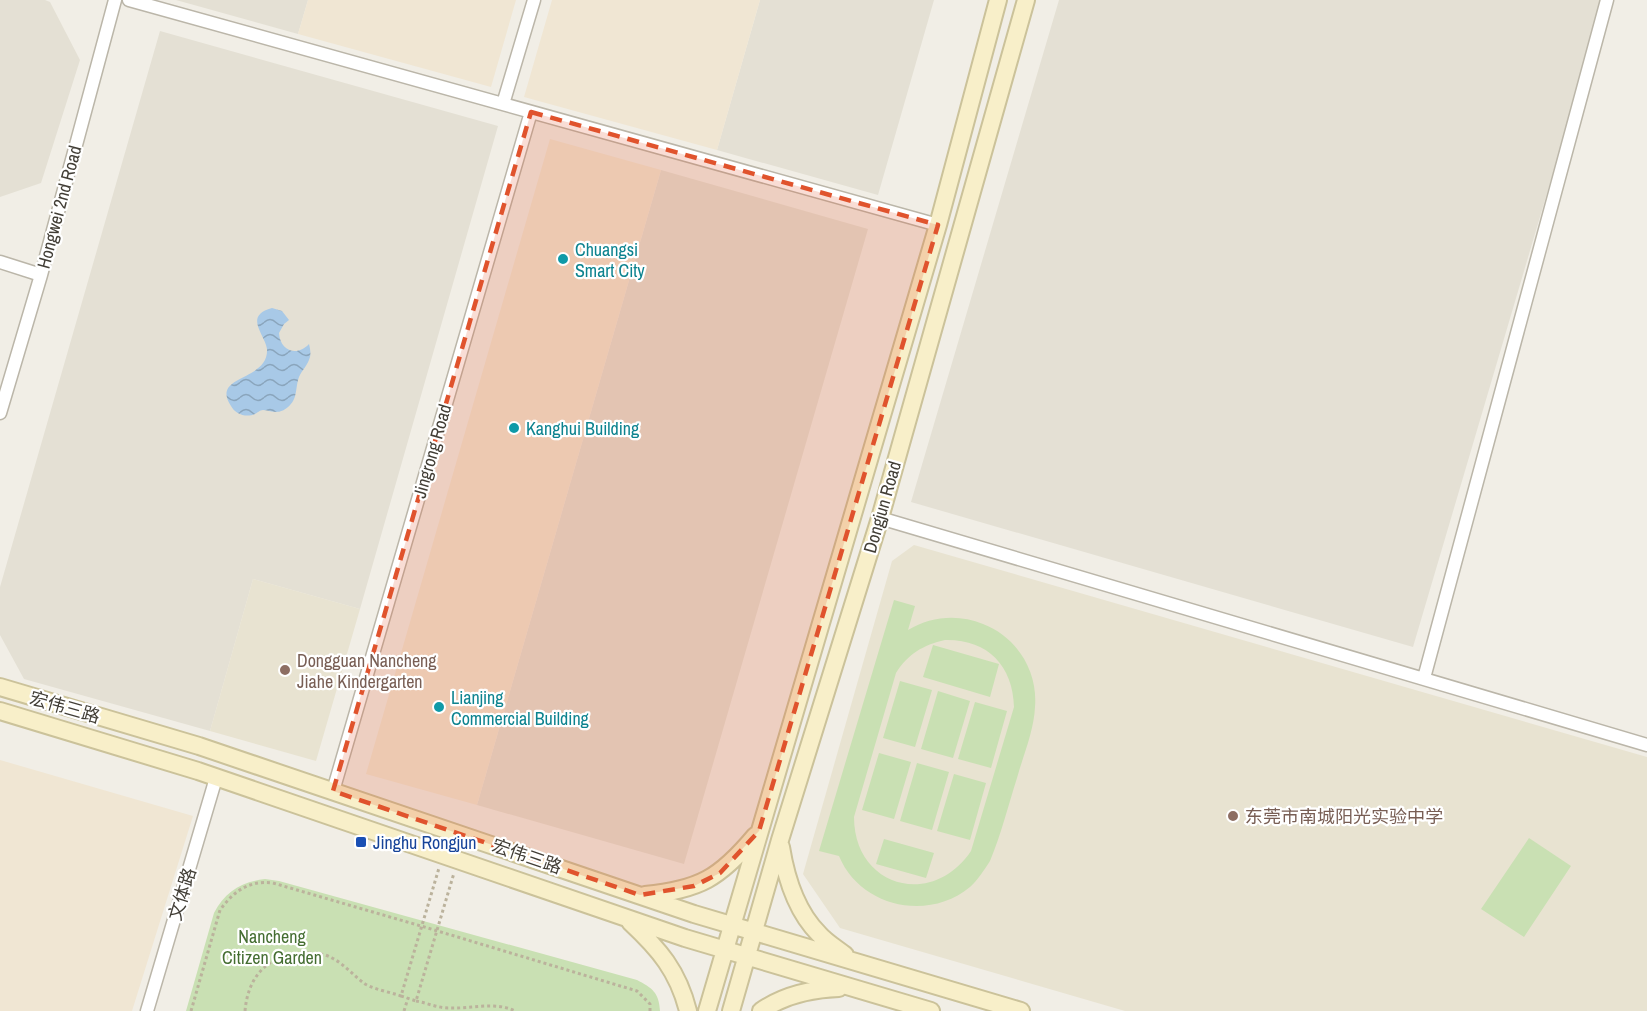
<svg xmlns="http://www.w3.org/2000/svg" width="1647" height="1011" font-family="'Archivo Narrow','Noto Sans SC',sans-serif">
  <defs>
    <pattern id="water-waves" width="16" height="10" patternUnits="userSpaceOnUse" patternTransform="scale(1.5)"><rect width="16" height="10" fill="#a8c9e7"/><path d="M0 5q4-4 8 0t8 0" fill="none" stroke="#8aa5bc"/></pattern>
  </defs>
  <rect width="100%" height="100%" fill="#f1eee6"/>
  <path fill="#e4e0d4" d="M0,0H45L50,2L80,60L41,183L0,197Z
    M176,0H308L298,34Z
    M760,0H934L878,195L717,150Z
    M1059,0H1604L1413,647L911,502Z
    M160,31L498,126L360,609L253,579L210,731L24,679L0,635V587Z
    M661,170L868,229L684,864L477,805Z"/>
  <path fill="#f0e6d3" d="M308,0H516L491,87L298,34Z
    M552,0H760L717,150L524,97Z
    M550,139L661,170L477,805L366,774Z
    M0,760L193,816L132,1011H0Z"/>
  <path fill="#e8e3d1" d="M914,545L1647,757V1011H1125L840,928L803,874L892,561Z
    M253,579L360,609L316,761L210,731Z"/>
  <path fill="#c9e0b3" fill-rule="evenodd" d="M894,600L915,606L908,630C931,616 959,614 983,624C1017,637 1038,671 1035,707C1034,731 1023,756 1017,778C1008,806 1001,835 990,861C984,870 978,880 970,887C928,922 860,907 839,856L819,851ZM945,640C987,639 1013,665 1014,707L971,851C932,909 854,887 854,817L896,673C908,654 923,645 945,640Z
    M933,645L999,664L990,697L923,677Z
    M900,681L932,690L915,747L883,738Z
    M938,691L970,701L953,758L921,749Z
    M975,702L1007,711L991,768L958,759Z
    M879,753L911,762L894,819L862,810Z
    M917,763L949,772L932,830L900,821Z
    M954,774L986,783L970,840L937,831Z
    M1529,838L1571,866L1524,937L1481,909Z
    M884,839L934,853L926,878L876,864Z
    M265,879L279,881L637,980C652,988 659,992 660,1011H186L214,913C225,892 241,882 265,879Z"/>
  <path fill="url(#water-waves)" d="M272,308L282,311L289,320L284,324L279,333C280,351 297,357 309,344C310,348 311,353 310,357C308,365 302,370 299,377C295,388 298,399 288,407C279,415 273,411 263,410C260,410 257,413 255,414C246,418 235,414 231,406C210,374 269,382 267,349C265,334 243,316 272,308Z"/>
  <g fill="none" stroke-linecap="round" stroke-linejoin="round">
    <defs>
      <path id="street" d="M129,0L938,225
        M503,104L534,0
        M0,262L41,275
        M0,413L41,275L115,0
        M880,518L1647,745
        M1424,678L1607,0
        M333,791L531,112
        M147,1011L216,778"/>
      <path id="secondary" d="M0,687L199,746L694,914L1021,1011
        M0,711L198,771L685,938L931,1011
        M781,847C786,878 796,911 819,934C826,942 836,948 845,955
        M645,895C699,890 720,878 755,836
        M630,922C659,949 678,971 688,1011
        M707,1011L938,225L998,0
        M731,1011L780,840L880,518L1026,0
        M761,1011C784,995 811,989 839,988"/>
    </defs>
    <use href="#street" stroke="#bbb6a9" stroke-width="15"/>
    <use href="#secondary" stroke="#cbc29a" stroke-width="20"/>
    <path stroke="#bbb29c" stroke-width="3" stroke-dasharray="3 3" stroke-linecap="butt" d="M401,996L416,1001L454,873
      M416,1001C427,1003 438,1008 449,1008C471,1009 495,1001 515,1011
      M191,1011L220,910C234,891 249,880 273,883L421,926L637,991L650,1004V1011
      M245,1011C248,976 268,954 305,953C313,953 324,953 332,958C344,964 354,976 365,984C376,990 390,992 401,996L439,868
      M404,1011L408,998"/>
    <use href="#street" stroke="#fff" stroke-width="12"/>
    <use href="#secondary" stroke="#f8efc9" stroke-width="16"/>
  </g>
  <path fill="#e0532d" fill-opacity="0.2" stroke="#e0532d" stroke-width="4.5" stroke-dasharray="12 8" stroke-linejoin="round" d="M531,112L938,225L759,831L720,873L694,886L640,895L333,791Z"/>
  <g fill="#0f9aa8" stroke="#fff" stroke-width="2">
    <circle cx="563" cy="259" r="6"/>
    <circle cx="514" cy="428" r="6"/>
    <circle cx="439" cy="707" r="6"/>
  </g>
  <g fill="#8d6e63" stroke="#fff" stroke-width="2">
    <circle cx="285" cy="670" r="6"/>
    <circle cx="1233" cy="816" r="6"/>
  </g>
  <rect fill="#1a4fb4" stroke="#fff" stroke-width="2" x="355" y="836" width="12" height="12" rx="3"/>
  <g text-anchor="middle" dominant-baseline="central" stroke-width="4.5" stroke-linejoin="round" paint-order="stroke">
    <g font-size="18" fill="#423e36" stroke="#fff">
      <text transform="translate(59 207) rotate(-75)">Hongwei 2nd Road</text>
      <text transform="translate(432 451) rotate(-74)">Jingrong Road</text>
      <text transform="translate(882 507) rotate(-74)">Dongjun Road</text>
      <text transform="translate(65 707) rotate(16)">宏伟三路</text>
      <text transform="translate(527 856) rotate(19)">宏伟三路</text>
      <text transform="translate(182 894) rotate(-73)">文体路</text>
    </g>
    <g font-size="18" fill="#0d838f" stroke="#fff" text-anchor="start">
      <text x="575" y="249">Chuangsi<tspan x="575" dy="21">Smart City</tspan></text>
      <text x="526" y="428">Kanghui Building</text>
      <text x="451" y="697">Lianjing<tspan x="451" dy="21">Commercial Building</tspan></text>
    </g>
    <g font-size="18" fill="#785e54" stroke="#fff" text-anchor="start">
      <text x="297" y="660">Dongguan Nancheng<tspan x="297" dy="21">Jiahe Kindergarten</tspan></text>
      <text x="1245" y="816">东莞市南城阳光实验中学</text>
    </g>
    <g font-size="18" fill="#164399" stroke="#fff" text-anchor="start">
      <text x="373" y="842">Jinghu Rongjun</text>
    </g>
    <g font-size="18" fill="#446d31" stroke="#fff">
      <text x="272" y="936">Nancheng<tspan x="272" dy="21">Citizen Garden</tspan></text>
    </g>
  </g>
</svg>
